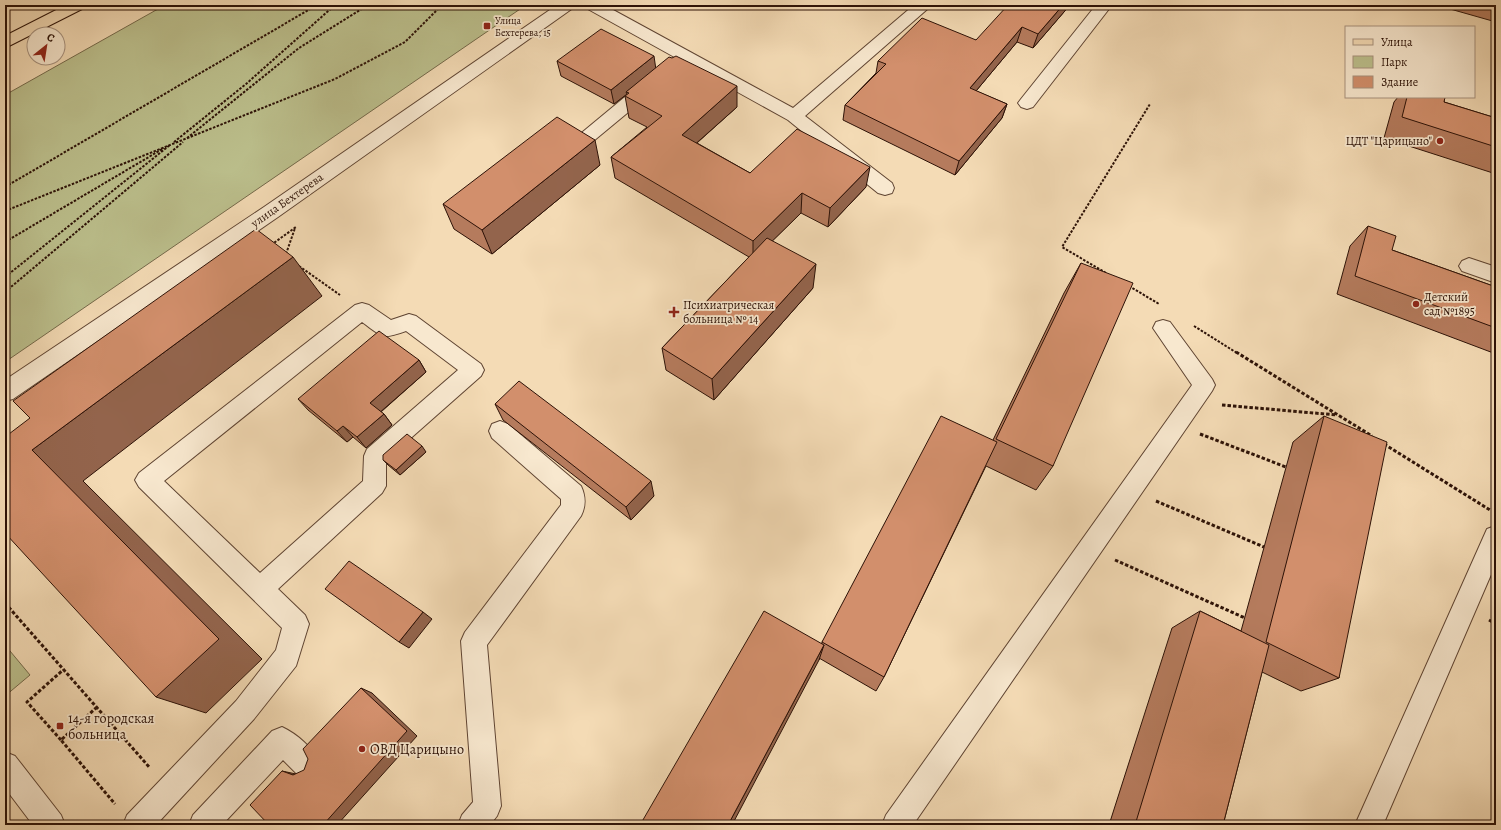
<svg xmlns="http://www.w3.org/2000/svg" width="1501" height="830" font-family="Alegreya,serif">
  <rect width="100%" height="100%" fill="#f4dbb5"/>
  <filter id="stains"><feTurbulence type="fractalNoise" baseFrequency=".005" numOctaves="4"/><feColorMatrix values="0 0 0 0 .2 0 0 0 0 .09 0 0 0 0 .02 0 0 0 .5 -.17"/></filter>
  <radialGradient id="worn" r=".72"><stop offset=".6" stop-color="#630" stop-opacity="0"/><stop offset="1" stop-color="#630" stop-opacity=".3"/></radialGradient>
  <path fill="#bcc08d" stroke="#74694a" d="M165,5H526L5,362V95Z
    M5,645L30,675L5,696Z"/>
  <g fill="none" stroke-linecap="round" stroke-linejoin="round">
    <defs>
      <path id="minor" d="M557,5H575L573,8L278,217L13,399L5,401V380L264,207Z
        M584,5H604L793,108L914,5H932L805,116L892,183L894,188L892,193L885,195L878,193L788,120L586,8Z
        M1096,5H1112L1033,107L1027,109L1021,107L1018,103L1021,99Z
        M649,80L655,82L657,86L655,90L591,143L585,145L579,143L576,139L579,135L643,82Z
        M1469,258L1496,267V283L1462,271L1459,266L1462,261Z
        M362,303L369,305L391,320L409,314L416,316L481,364L484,370L481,376L386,460V486L382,493L278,589L305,615L309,624L296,666L254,719L156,825H123L127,815L236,701L276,650L282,628L139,487L135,480L139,473L355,305ZM362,322C383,337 381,340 406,331L458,370L367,449L364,456L363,481L260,573L164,481Z
        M1163,320L1170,322L1212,379L1215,385L1212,391L913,825H882L886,815L1192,385L1153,328L1156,322Z
        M500,421L508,424L581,486C586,497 586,506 581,516L487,645L501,806L497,816L490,825H458L462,815L473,802L461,641L465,632L561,505V499L492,438L489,431L492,424Z
        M1495,526L1496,563L1383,825H1355L1487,529Z
        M282,727C297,734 313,748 320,763L316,773L306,777L296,773L283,760L222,825H189L193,815L272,731Z
        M5,752L15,756L61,815L65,825H33L5,788Z"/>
      <path id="major" d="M5,5H14L12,8L6,10Z
        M66,5H86L84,8L5,48V36Z"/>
    </defs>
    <use href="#minor" stroke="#5f4432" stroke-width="2"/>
    <use href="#major" stroke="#2d1207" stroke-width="2"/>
    <path stroke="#2d1207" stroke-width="2" stroke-dasharray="2.5 1.5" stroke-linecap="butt" d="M187,138L299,48L368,5
      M174,142L246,84L335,5
      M5,187L317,5
      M5,211L335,79L405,42L442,5
      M5,242L164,148
      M271,245L296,227
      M286,254L295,228
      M299,266L340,295
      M1106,273L1062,247L1150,104
      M5,277L170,145
      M1129,286L1159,304
      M5,292L183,142
      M1194,326L1237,353"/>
    <path stroke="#2d1207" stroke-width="3" stroke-dasharray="3.5 2" stroke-linecap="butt" d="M1236,352L1372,436
      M1222,405L1337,415
      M1200,434L1286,467
      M1384,444L1490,510
      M1156,501L1264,547
      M1115,560L1245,618
      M5,603L150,768
      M1489,620L1496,624
      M97,707L61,740L115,804
      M61,740L27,702L63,670"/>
    <use href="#minor" fill="#f8e8cf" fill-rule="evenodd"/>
    <use href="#major" fill="#f4dbb5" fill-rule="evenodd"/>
  </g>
  <path fill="#b57b5d" stroke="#2d1207" d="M1070,5L1033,48L1017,42L976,91L1007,104L1002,118L955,175L843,120L845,105L876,73L878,61L976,40Z
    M1436,5H1496V22Z
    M557,61L655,68L737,107L697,143L750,173L866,187L828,227L801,213L772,241L813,288L714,400L666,370L662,348L749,257L615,178L611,157L647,127L629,118L625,96L627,95V94L614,104L561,76Z
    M1398,97H1445L1444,102L1496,118V174L1384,138L1394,102Z
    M600,165L492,254L454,229L443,204Z
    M1368,226L1392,250L1496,287V354L1337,294L1350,246Z
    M1081,263L1053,466L1036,490L986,466L884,677L876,691L819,658V660L822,642L993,440L1064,293Z
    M419,360L426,372L381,412L384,414L392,425L366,448L353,437L347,442L308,410L298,399Z
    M495,404L654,496L631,520L503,420Z
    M1324,416L1339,678L1301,691L1262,672L1223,825H1109L1172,628L1200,611L1241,631L1293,442Z
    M426,452L400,475L388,465L383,460Z"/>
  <path fill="#93644c" stroke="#2d1207" d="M1063,5H1070L1033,48L1038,34Z
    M1022,27L1017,42L966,103L970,88Z
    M654,56L656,70L626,92L627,94L614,104L611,90Z
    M737,86V107L683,155L682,135Z
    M1007,104L1002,118L955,175L959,161Z
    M595,140L600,165L492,254L482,230Z
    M870,167L866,187L828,227L830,208Z
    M802,193L801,213L753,260V241Z
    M293,257L322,296L83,481L262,659L206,713L156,697L32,450Z
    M816,264L813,288L714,400L712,379Z
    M419,360L426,372L378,414L370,403Z
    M384,414L392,425L366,448L357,437Z
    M343,426L353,437L347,442L337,431Z
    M422,446L426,452L400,475L396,470Z
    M651,481L654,496L631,520L626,507Z
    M423,612L432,619L409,648L399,642Z
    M824,645L819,660L732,825H728Z
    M361,688L372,693L417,736L337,825H323Z
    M282,771L296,774L293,775Z"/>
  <path fill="#d28f6c" stroke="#2d1207" d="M1008,5H1063L1038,34L1022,27L970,88L1007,104L959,161L845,105L886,64L878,61L922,18L976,40Z
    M601,29L654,56L611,90L557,61Z
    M676,56L737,86L682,135L750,173L797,129L870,167L830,208L802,193L753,241L611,157L662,116L625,96L629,93L626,92L669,57L672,58Z
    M1407,97H1445L1444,102L1496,118V147L1402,117Z
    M557,117L595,140L482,230L443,204Z
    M1368,226L1396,236L1392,250L1496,287V328L1355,276Z
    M256,229L293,257L32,450L219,639L156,697L5,533V437L30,418L13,401Z
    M767,238L816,264L712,379L662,348Z
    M1081,263L1133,283L1053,466L996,439Z
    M379,331L419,360L370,403L384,414L357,437L343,426L337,431L298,399Z
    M519,381L651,481L626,507L495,404Z
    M941,416L997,442L884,677L822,642Z
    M1324,416L1387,442L1339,678L1266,642Z
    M407,434L422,446L396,470L383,460V455Z
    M349,561L423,612L399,642L325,589Z
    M764,611L824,645L728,825H640Z
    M1200,611L1269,645L1223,825H1135Z
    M361,688L407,731L323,825H269L250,805L282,771L293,775L304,770L308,759L303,749Z"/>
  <g fill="#8f2418" stroke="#f8e8cf" stroke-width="1.5">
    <rect x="483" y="22" width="8" height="8" rx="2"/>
    <circle cx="1440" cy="141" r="4"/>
    <circle cx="1416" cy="304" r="4"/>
    <path d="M672 306h4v4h4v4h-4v4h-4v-4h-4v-4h4z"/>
    <rect x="56" y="722" width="8" height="8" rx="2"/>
    <circle cx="362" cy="749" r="4"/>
  </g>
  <g text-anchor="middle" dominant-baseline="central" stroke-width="3.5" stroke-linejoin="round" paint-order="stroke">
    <g font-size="10" fill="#2d1207" stroke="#f8e8cf" text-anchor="start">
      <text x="495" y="20">Улица<tspan x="495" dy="12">Бехтерева, 15</tspan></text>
    </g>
    <g font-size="12" fill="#2d1207" stroke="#f8e8cf" text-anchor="start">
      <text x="1432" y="141" text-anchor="end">ЦДТ "Царицыно"</text>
      <text x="1424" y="297">Детский<tspan x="1424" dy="14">сад №1895</tspan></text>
      <text x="683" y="305">Психиатрическая<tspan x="683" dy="14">больница № 14</tspan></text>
    </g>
    <g font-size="12" fill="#2d1207" stroke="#f8e8cf">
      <text transform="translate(287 200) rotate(-35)">улица Бехтерева</text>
    </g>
    <g font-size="14" fill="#2d1207" stroke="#f8e8cf" text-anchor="start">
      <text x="68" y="718">14-я городская<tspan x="68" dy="16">больница</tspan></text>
      <text x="370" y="749">ОВД Царицыно</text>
    </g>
  </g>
  <rect width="1501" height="830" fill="none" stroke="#f4dbb5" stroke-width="20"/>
  <rect x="6" y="6" width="1489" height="818" fill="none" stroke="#2d1207" stroke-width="2"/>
  <rect x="10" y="10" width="1481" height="810" fill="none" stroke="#2d1207"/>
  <rect x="1345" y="26" width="130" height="72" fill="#f8e8cf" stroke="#a7927f"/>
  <rect x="1353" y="39" width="20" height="6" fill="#f4dbb5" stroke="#a7927f"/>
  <text x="1381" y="46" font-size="12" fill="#2d1207">Улица</text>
  <rect x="1353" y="56" width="20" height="12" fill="#bcc08d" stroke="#a7927f"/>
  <text x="1381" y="66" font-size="12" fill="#2d1207">Парк</text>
  <rect x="1353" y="76" width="20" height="12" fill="#d28f6c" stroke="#a7927f"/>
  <text x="1381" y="86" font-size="12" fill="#2d1207">Здание</text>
  <g transform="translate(46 46) rotate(30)"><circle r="19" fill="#f8e8cf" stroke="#a7927f"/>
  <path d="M0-3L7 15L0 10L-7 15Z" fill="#8f2418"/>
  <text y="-6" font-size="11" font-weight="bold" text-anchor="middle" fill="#2d1207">С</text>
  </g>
  <rect width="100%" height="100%" filter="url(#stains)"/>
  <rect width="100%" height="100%" fill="url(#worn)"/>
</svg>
